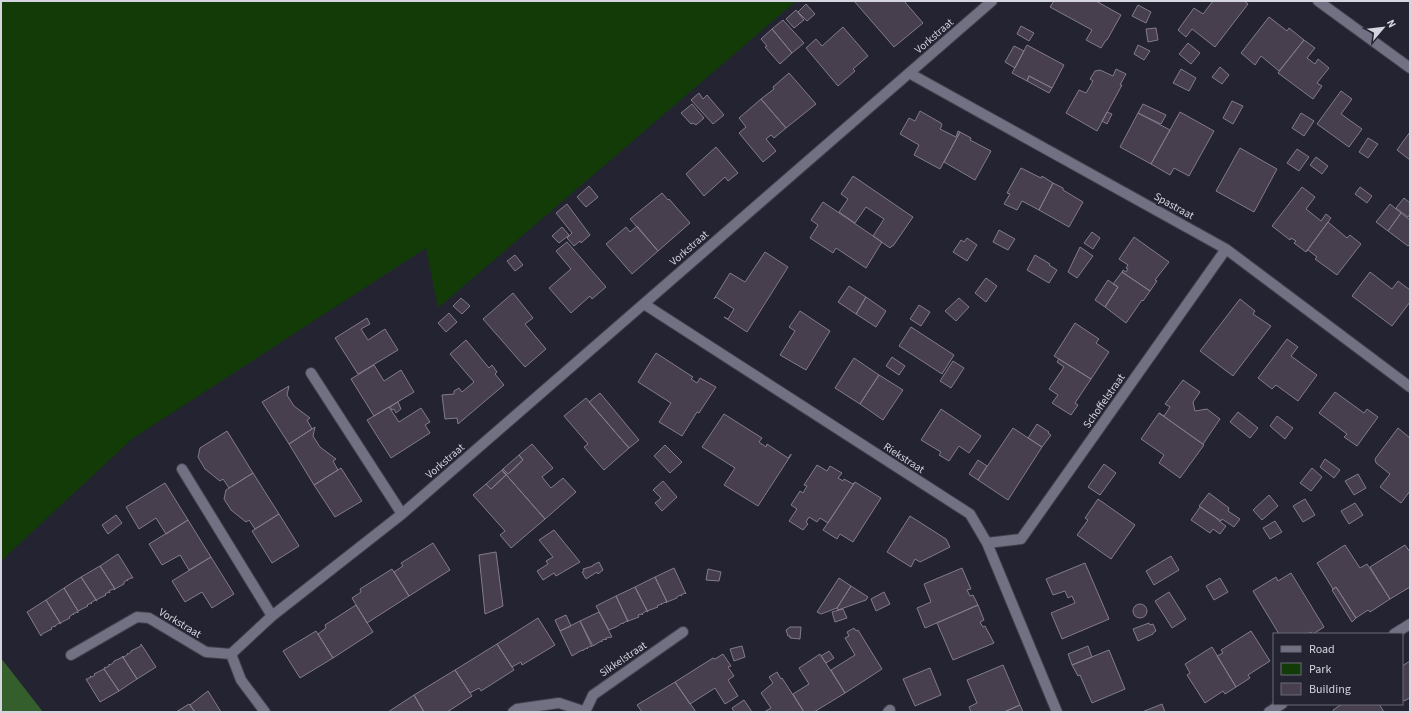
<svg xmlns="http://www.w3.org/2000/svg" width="1411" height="713" font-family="'Source Sans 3',sans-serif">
  <rect width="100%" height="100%" fill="#242332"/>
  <path fill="#123b07" d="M1,1H796L438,308L426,248L132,439L1,561Z"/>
  <path fill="#345e2b" d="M1,658L43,712H1Z"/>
  <path fill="#473f4e" stroke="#837b8c" d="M854,1H904L923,23L894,47Z
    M1054,1H1096L1121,15L1107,40H1106L1101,48L1086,40L1092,30L1050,7Z
    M1213,1H1244L1248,4L1215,47L1192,29L1186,37L1178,30L1194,8L1203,14Z
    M806,4L815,14L807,21L798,12Z
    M1138,5L1151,12L1146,23L1132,16Z
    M796,10L804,20L794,28L786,19Z
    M1269,17L1287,31L1289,28L1304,40L1279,71L1261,56L1255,65L1241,53Z
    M783,20L804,43L792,53L772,29Z
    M1021,26L1034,33L1029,41L1017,34Z
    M843,27L868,56L853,69L855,71L838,86L806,48L816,39L822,46Z
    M1156,28L1158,40L1148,42L1146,29Z
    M772,29L792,53L780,64L765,47L767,46L761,39Z
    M1304,40L1315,48L1307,58L1315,64L1318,59L1329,68L1317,83L1322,86L1313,99L1278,73Z
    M1188,43L1200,53L1191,64L1179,54Z
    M1027,45L1064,65L1052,88L1029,76L1027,81L1012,73Z
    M1138,45L1150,51L1144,60L1134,54Z
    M1014,46L1024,51L1015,68L1005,62Z
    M1220,67L1229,75L1222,84L1212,77Z
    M1116,69L1126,74L1120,85H1122L1097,131L1066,113L1079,90L1086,93L1093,81L1090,79L1095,71L1100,70L1113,76Z
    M1181,69L1196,78L1189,91L1173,83Z
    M789,73L816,104L786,128L761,99L774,89L773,87Z
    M1029,76L1052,88L1049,93L1027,81Z
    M1341,91L1352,99L1341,114L1362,129L1349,147L1317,124Z
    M699,93L703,99L707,95L724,115L713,124L691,100Z
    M761,99L786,128L774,138L771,135L766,139L776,151L763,162L739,133L746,127L739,118Z
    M1232,101L1243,106L1233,124L1223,118Z
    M692,104L704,118L696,125L693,123L691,124L681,113Z
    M1143,104L1166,115L1161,124L1138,113Z
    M920,111L941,123L942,125L940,129L956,137L958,131L960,132L940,169L914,155L919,145L900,134L909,118L915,121Z
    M1107,112L1112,114L1107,124L1102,121Z
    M1180,112L1214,131L1189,176L1174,168L1170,175L1151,164Z
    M1138,113L1170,130L1151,164L1120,147Z
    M1301,113L1314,121L1304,136L1292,128Z
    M960,132L971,138L970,140L991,151L975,180L944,162Z
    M1410,132V160L1397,150Z
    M1368,138L1378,144L1368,158L1359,152Z
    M716,147L738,173L728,181L725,177L704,196L686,174Z
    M1240,148L1277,169L1254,212L1216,191Z
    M1297,149L1309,157L1299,171L1287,163Z
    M1316,157L1328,166L1322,174L1310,165Z
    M1021,168L1041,178L1042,176L1053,183L1039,210L1022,201L1017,210L1004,204L1010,194L1007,193Z
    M853,176L913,217L893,246H892L890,248L873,236L884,219L866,207L855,223L839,212L848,199L841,194Z
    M1053,183L1063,188V190L1083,202L1069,227L1039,210Z
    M589,186L598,197L586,207L577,197Z
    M1302,187L1315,197L1306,209L1321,221L1326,214L1331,218L1306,252L1294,243L1296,241L1291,238L1290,240L1272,226Z
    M1360,187L1372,196L1367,203L1355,194Z
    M662,193L668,200L669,199L690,223L658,251L630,219Z
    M1404,198L1410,203V214L1408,217L1396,208Z
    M823,202L882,242L866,268L836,248L833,253L810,238L818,225L811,220Z
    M567,204L590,235L581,243L580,241L574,246L567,238L572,233L556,213Z
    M1390,204L1401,213L1388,231L1376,222Z
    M1401,213L1410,220V244L1408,246L1388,231Z
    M1328,222L1347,238L1350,235L1361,244L1337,275L1315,259L1317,257L1308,250L1306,252Z
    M637,226L658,251L632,274L606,244L626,227L630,232Z
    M562,227L569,235L559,243L552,236Z
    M999,230L1015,239L1008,250L993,242Z
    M1092,232L1100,238L1093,249L1084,243Z
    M1134,237L1169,262L1155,280L1157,281L1150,291L1122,272L1123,270L1126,272L1128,269L1126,268L1128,265L1119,259Z
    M967,238L977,245L967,261L953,252L961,240L964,242Z
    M567,242L606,287L592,299L590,296L571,313L549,288L571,269L556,251Z
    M1080,247L1093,256L1077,278L1068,272Z
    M765,252L788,267L747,332L724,317L728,319L734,309L716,297L714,299L730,273L745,282Z
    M515,255L523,265L515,271L507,261Z
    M1035,255L1050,264L1049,265L1057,270L1049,283L1027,270Z
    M1122,272L1150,291L1143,301L1142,300L1126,323L1105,307L1118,287L1113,284Z
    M1370,272L1392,289L1398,281L1410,290V302L1392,326L1352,296Z
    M986,278L997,286L986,302L975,293Z
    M1108,280L1118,287L1105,307L1095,300Z
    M849,286L866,297L856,314L838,302Z
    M513,293L533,318L525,324L546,349L525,367L483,319Z
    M866,297L886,311L876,327L856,314Z
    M461,298L470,306L462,314L453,306Z
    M959,298L969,307L956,321L945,311Z
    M1240,299L1255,311L1253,314L1271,326L1233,376L1200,351Z
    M919,305L930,312L921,326L910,319Z
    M800,311L830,331L806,370L780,355L795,331L789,327Z
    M449,313L457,322L446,332L438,323Z
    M367,318L370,324L361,329L368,340L385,329L398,350L358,374L335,338Z
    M1075,323L1099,339L1096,343L1109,352L1091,379L1054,356Z
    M911,327L954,355L942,374L899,346Z
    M1287,339L1298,347L1291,356L1317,375L1298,401L1276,385L1272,389L1258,378Z
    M466,340L489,368L492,365L497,372L495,374L504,385L458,424L457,418L445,419L442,395L454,394V391L459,388L462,392L474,382L450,354Z
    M656,353L693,377L691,379L697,383L700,378L716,387L699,413L697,412L682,436L659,422L671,403L638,382Z
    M892,357L905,366L899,375L886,366Z
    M854,358L879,375L860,404L835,388Z
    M1059,359L1091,379L1075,403L1078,405L1071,415L1052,403L1058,395L1049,389L1064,367L1057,362Z
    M953,361L964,368L951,388L940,381Z
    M374,365L384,381L401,370L414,392L374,416L351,379Z
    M879,375L903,390L883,420L860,404Z
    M1183,380L1200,392L1193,402L1195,411L1207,409L1220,419L1203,444L1159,413L1164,416L1170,407L1165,404Z
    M289,386L287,395L294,406L310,418L307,420L312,429L289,444L262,402Z
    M1335,392L1364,413L1367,409L1378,417L1357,446L1344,437L1347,434L1319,413Z
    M600,393L639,440L629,448L589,402Z
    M586,398L629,448L604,470L584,447L588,444L564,416Z
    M398,402L401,409L396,413L394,409L392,410L390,407Z
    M389,407L399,422L421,408L430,422L425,425L430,433L391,458L367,420Z
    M941,409L981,436L969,453L959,446L949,461L939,455L941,452L921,440Z
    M1238,412L1258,428L1250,438L1230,422Z
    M1159,413L1204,445L1180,478L1159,463L1164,455L1141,439Z
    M724,414L762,438L759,442L766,447L767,444L788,458L791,454V455L758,506L724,485L735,468L702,447Z
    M1277,416L1293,428L1285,439L1270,426Z
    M1037,424L1049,432L1048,433L1051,435L1042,447L1028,438Z
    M315,427L313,436L320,447L336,459L333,461L338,470L314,485L289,444Z
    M1013,428L1042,447L1008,500L978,480Z
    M1398,428L1410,438V491L1401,503L1380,487L1390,474L1376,463L1375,459Z
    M227,431L253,473L229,488L223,479L220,481L205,469L198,457L200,448Z
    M532,444L553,468L542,477L551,488L563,478L576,492L545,519L502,470L503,469L508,474L523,460L519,455Z
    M665,445L682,462L670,473L654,456Z
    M519,455L523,460L508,474L503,469Z
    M1325,459L1340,470L1334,478L1320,467Z
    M978,460L987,466L978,480L969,474Z
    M1104,464L1116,473L1100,495L1088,487Z
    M817,465L827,471L830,466L842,473L838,478L843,481L844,479L853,484L855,482L828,523L820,518L817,522L809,517L806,522L808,524L803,530L789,521L797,509L791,505L800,491L803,493L807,486L804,485Z
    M341,468L362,501L335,517L314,485Z
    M1312,468L1322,477L1311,491L1300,483Z
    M502,470L545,519L511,548L500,535L505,531L473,495L486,484L491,489L506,475Z
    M502,470L506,475L491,489L486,484Z
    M253,473L279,514L255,529L249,520L246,522L231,510L224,499L226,490Z
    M1358,474L1366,488L1354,495L1345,481Z
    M663,481L677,497L662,511L655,503L661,498L653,490Z
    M855,482L881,498L853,542L840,534L837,539L823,530Z
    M165,483L188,520L166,534L156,518L139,529L126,507Z
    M1209,493L1229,508L1228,511L1240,519L1234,527L1222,519L1221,521L1199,506Z
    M1269,495L1278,506L1262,520L1253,510Z
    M1098,499L1135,525L1111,559L1077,535L1088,520L1085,518Z
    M1305,499L1315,515L1303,522L1293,506Z
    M1355,503L1363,515L1349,524L1341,511Z
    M1200,507L1219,520V521L1226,526L1220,534L1213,529L1210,533L1191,520Z
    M279,514L299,546L272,563L252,531Z
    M116,515L122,523L108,534L102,525Z
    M910,516L946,539L950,547L920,562L915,559L911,567L887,552Z
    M188,520L211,557L189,570L180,555L162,565L149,544Z
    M1275,521L1282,532L1270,539L1263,528Z
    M554,530L580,562L556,576L554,573L543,580L537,571L548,564L546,561L553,557L539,540Z
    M433,543L450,570L409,596L394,572L403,566L401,563Z
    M1345,545L1360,568L1367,564L1390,599L1370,612L1368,610L1356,618L1336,587L1333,589L1317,563Z
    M1405,545L1410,552V587L1390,599L1370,567Z
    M496,552L503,606L485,614L479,555Z
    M118,554L133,578H131L127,580L128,581L127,580L124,582V584L115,589L100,566Z
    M1171,556L1179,570L1154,585L1146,571Z
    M211,557L234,594L212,608L202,592L185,602L172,581Z
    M599,562L603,570L598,574L597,572L586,579L582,572L584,571L583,569L593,566V565Z
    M1085,563L1109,619L1062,639L1051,613L1075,603L1072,596L1068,598L1065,591L1053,595L1046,579Z
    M100,566L115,589L114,590L113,589L109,591L110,593L109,592L105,594L106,595L96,600L81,577Z
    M674,568L686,594L685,593L681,595L682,596L680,595L677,597V598L667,602L655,577Z
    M962,568L971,589L967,590L970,596L973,595L978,605L925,628L917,608L931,602L924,584Z
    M392,569L409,596L367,623L352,598L361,592L360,589Z
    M708,569L721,572L719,581L706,580Z
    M1291,573L1324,627L1313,634L1311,632L1307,634H1279L1253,591L1276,577L1278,581Z
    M81,577L97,601L95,600L91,603L92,604L91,603L87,605L88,606L78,611L64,588Z
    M655,577L667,602L666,603V602L661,604L662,605L661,604L657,606L658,607L647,611L635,587Z
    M839,578L851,586L837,608L821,614L817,612Z
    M1220,578L1228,592L1214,600L1206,586Z
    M851,586L868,597L866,600L838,610L837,608Z
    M635,587L648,612L646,611L642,614L643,615L642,614L638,615L639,617L628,621L616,596Z
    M1336,587L1356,618L1352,622L1332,590Z
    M64,588L78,611V613L77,612L73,614L74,615L73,614L69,617L70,618L60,623L46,600Z
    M884,592L890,604L876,611L871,599Z
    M1169,592L1186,619L1172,628L1155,601Z
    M616,596L628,622L627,621L623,623V624L622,623L618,626L609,630L596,606Z
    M46,600L61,624L59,623L55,626V627L54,626L51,628L52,629L42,634L41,636L27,612Z
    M1133 611a7 7 0 1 1 14 0a7 7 0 1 1-14 0Z
    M356,605L373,632L333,658L318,634L326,628L325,625Z
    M978,605L984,620L980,622L983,627L985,626L994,643L953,660L937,623Z
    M843,609L847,618L835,622L832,612Z
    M599,612L612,637L606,638V640V639L602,640V642L601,641L593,646L580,621Z
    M566,615L571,626L560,631L555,620Z
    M538,618L555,645L522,665L521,662L512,667L497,644Z
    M580,621L592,647L591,646L587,648L588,649L587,648L583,650V651L582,650L572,656L560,631Z
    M1149,623L1150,625L1153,624L1156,631L1153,633V634L1138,641L1133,629Z
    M790,627H801L800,639L790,638V636H788L786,630Z
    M854,628L856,631L858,630L882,669L845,693L831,670L855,655L845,638L849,636L847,632Z
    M316,631L333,658L300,678L283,651Z
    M1251,631L1270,661L1248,675L1250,678L1236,687L1217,656L1223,653L1221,650Z
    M141,644L156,667L137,679L123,657V656L124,657L128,654L127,653L128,654L131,652V651L141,646Z
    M497,644L514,670L481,691L479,688L470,693L455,670Z
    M742,646L745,657L734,661L730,649Z
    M1088,646L1092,657L1072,665L1068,654Z
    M1212,647L1236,687L1225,694L1223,691L1205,703L1187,675L1190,673L1185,664Z
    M1109,650L1125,689L1092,703L1080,675L1078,676L1072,665Z
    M829,651L834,658L826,663L821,656Z
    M723,654L731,666L728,667L734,676L728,680L738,696L725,704L715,688L690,704L675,682L713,658L715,659Z
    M820,654L845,693L814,712H804L793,694L809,684L799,668Z
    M122,656L137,679L119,691L104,669L105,667V668L109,666V664L110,665L113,663L114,661L123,657Z
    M1410,661V698L1404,701L1402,698V666Z
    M1003,665L1020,705L1004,712H971L969,707L977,703L967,680Z
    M930,668L941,695L915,706L903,679Z
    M104,669L119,691L100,702L86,679H87L91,677L90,676L92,677L95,675L94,674Z
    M455,670L472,696L447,712H424L414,695Z
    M777,672L781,679L782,678L804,712H764L771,708L761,693L773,683L769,677Z
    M675,682L696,712H642L637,705Z
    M208,691L221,712H195L190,705Z
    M414,695L424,712H388Z
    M744,700L752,712H734L732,708Z
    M189,704L195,712H176Z
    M1162,704L1165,712H1142Z
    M1342,704H1379L1384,712H1334L1333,710Z
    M1020,705L1023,712H1004Z"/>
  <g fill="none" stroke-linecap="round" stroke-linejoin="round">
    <defs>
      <path id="street" d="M1318,1L1410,68
        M909,73L1226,249L1410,387
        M644,304L970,514L987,543L1057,712
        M311,373L402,514
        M182,469L272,616
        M987,543L1021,539L1226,249
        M1394,634L1410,624
        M231,654L241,680L265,712
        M71,655L137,617L149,618L206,652L231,654L272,616L402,514L992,1
        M513,712L517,709L559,703L586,712
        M585,712L593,695L683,632
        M888,712L890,710
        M1269,712L1282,704"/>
    </defs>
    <use href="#street" stroke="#42404c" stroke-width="12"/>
    <use href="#street" stroke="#727183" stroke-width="10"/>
  </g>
  <g text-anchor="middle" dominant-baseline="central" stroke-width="4" stroke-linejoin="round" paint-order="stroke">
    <g font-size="11" fill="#d5d5df" stroke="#242332">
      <text transform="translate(934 36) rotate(-41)">Vorkstraat</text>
      <text transform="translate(1174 206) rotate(29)">Spastraat</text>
      <text transform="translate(689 248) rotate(-41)">Vorkstraat</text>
      <text transform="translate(1104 401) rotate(-55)">Schoffelstraat</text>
      <text transform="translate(904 458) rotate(33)">Riekstraat</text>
      <text transform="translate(445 461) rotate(-41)">Vorkstraat</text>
      <text transform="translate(180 623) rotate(31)">Vorkstraat</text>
      <text transform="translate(623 659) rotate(-34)">Sikkelstraat</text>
    </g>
  </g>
  <rect width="1411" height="713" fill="none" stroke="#d5d5df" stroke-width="4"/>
  <rect x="1273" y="633" width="130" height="72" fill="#242332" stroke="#6b6a77"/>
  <rect x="1281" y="646" width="20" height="6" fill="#727183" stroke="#6b6a77"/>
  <text x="1309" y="653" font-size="12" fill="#d5d5df">Road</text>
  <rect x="1281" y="663" width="20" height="12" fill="#123b07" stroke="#6b6a77"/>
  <text x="1309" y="673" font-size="12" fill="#d5d5df">Park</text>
  <rect x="1281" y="683" width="20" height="12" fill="#473f4e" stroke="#6b6a77"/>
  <text x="1309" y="693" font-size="12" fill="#d5d5df">Building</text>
  <g transform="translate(1383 28) rotate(62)" stroke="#242332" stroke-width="3" paint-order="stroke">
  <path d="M0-3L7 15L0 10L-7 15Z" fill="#d5d5df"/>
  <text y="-6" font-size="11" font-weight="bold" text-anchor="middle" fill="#d5d5df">N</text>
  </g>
</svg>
